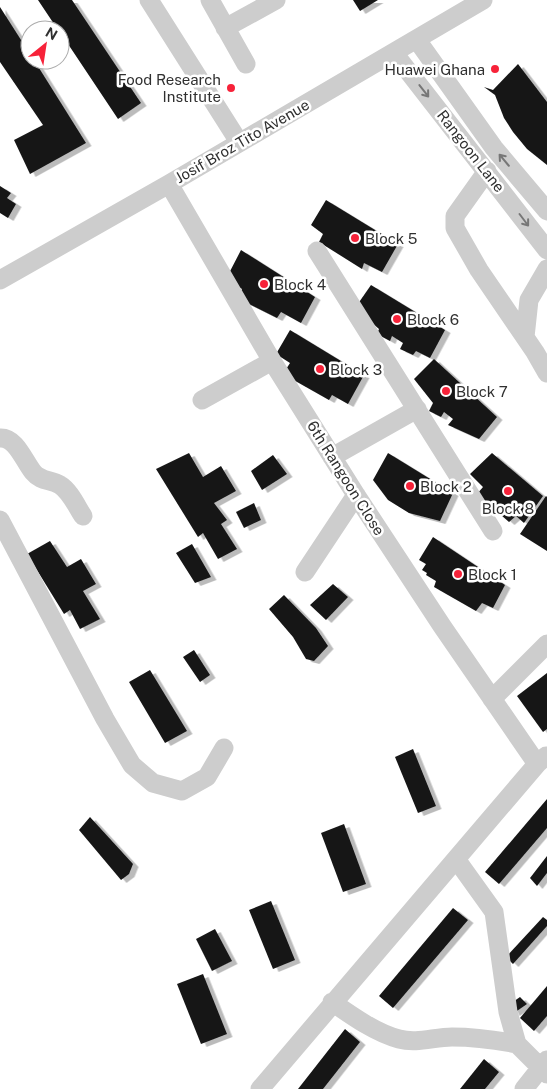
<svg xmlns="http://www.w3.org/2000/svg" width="547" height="1089" font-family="'Public Sans',sans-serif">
  <defs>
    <filter id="shadow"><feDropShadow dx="5.5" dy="3" stdDeviation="0" flood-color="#0004"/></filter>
  </defs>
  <rect width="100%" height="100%" fill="#fff"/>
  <path fill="#171717" filter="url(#shadow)" d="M38,0H72L141,103L118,119L60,32V30H58Z
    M353,0H378L360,11Z
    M0,7L30,54V60H34L86,143L30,174L14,140L43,125L0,62Z
    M518,64L547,102V165L527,149L513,132L504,118L495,95L484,87L493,90Z
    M0,186L11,193L7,198L16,204L8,218L0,213Z
    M326,200L398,244L382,272L364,263L362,269L319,242L323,234L311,225Z
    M241,250L315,297L301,323L281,312L277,318L237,298L242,289L226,279Z
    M371,285L445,330L430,358L416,351L413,355L400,349L403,343L392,336L390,341L377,334L379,329L355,308Z
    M290,330L364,375L348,404L332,395L329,400L283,374L290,363L276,354Z
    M434,359L497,417L479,439L448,425L453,419L444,412L441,417L429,411L433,403L414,379Z
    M189,453L203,477L221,466L236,491L214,503L227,520L221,524L237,549L218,559L203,533L198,537L156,469Z
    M388,453L453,493L440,521L409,513L388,500L373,480Z
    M492,453L543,496L524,523L516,516L509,522L477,494L483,487L470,474Z
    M273,455L287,474L262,490L251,471Z
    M546,496L547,497V551L520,534Z
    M254,503L261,520L244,528L236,512Z
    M433,537L505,585L493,608L482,603L476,611L434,587L436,581L426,575L427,573L422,570L426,564L419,560Z
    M50,541L67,567L81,559L96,584L83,591L100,619L80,629L70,610L64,614L27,554Z
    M192,544L211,577L195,583L176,553Z
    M333,584L348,597L326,620L310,605Z
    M284,595L316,628L328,646L314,661L306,659L293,637L269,609Z
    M194,650L210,675L200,682L183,657Z
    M150,670L187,731L165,743L129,682Z
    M547,673V729L543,732L517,696Z
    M413,749L436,806L418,813L395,757Z
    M547,799V828L499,884L485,872Z
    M90,817L133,864L129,874L121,880L79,830Z
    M344,824L366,884L343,892L321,833Z
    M547,856V873L537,886L530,878Z
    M271,901L295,960L273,969L249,910Z
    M453,908L468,920L393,1008L379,996Z
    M543,917L547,920V926L513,964L506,957Z
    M215,929L232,961L212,971L196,939Z
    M203,974L227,1034L201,1044L177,984Z
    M547,986V1016L534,1031L520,1018Z
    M520,997L527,1004L514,1013L510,1004Z
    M345,1029L360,1042L323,1089H298Z
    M484,1059L499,1072L485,1089H460Z"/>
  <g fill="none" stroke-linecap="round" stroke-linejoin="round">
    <path stroke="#cdcdcd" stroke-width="19" d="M149,0L239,142
      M210,0L246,64
      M225,28L276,0
      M417,40L494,148L547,211
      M394,53L547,250
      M487,171L455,216V228L479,270L535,352L547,373
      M169,184L272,361L356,495L442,626L537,764
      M317,251L493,531
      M0,280L169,184L483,0
      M525,337L529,300L547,269
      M202,400L272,361
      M0,438C16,437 24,461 33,472C41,482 51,479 60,485C70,491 77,507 83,516
      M332,457L417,409
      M0,520L105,719L132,765L153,783L182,791L207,777L224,748
      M305,572L356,495
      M492,699L547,644
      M546,756L537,764L456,859L494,912L508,1012L517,1044L547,1074
      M332,1002C352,1016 376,1033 399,1039C417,1044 434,1037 452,1037C474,1037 496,1040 517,1044
      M260,1089L456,859
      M524,1089L547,1060"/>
  </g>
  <defs><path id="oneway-shaft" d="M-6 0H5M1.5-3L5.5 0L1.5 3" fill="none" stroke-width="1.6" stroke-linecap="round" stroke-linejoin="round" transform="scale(1.25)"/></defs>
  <g stroke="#777">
    <use href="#oneway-shaft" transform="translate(424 91) rotate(52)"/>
    <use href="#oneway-shaft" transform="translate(504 160) rotate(-130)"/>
    <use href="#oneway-shaft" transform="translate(524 220) rotate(53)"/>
  </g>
  <g fill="#f72239" stroke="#fff" stroke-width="2">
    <circle cx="495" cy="69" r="5"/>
    <circle cx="231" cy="88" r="5"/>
    <circle cx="355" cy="238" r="5"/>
    <circle cx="264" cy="284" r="5"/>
    <circle cx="397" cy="319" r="5"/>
    <circle cx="320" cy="369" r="5"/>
    <circle cx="446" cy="391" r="5"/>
    <circle cx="410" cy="486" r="5"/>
    <circle cx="508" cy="491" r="5"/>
    <circle cx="458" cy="574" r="5"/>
  </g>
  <g text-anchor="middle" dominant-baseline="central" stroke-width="5" stroke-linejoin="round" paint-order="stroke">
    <g font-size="15" fill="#303030" stroke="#fff" text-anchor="start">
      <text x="485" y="69" text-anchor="end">Huawei Ghana</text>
      <text x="221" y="79" text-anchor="end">Food Research<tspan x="221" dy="17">Institute</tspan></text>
      <text x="365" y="238">Block 5</text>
      <text x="274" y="284">Block 4</text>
      <text x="407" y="319">Block 6</text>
      <text x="330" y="369">Block 3</text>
      <text x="456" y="391">Block 7</text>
      <text x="420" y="486">Block 2</text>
      <text x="508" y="508" text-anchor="middle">Block 8</text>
      <text x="468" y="574">Block 1</text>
    </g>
    <g font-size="15" fill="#303030" stroke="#fff">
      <text transform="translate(242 141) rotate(-30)">Josif Broz Tito Avenue</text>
      <text transform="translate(471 151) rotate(52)">Rangoon Lane</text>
      <text transform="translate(346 478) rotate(58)">6th Rangoon Close</text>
    </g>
  </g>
  <g transform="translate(45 45) rotate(30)"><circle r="24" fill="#ffffff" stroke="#acacac"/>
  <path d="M0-4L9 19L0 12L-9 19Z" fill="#f72239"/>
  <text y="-8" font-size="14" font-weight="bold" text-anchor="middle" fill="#303030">N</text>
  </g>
</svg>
